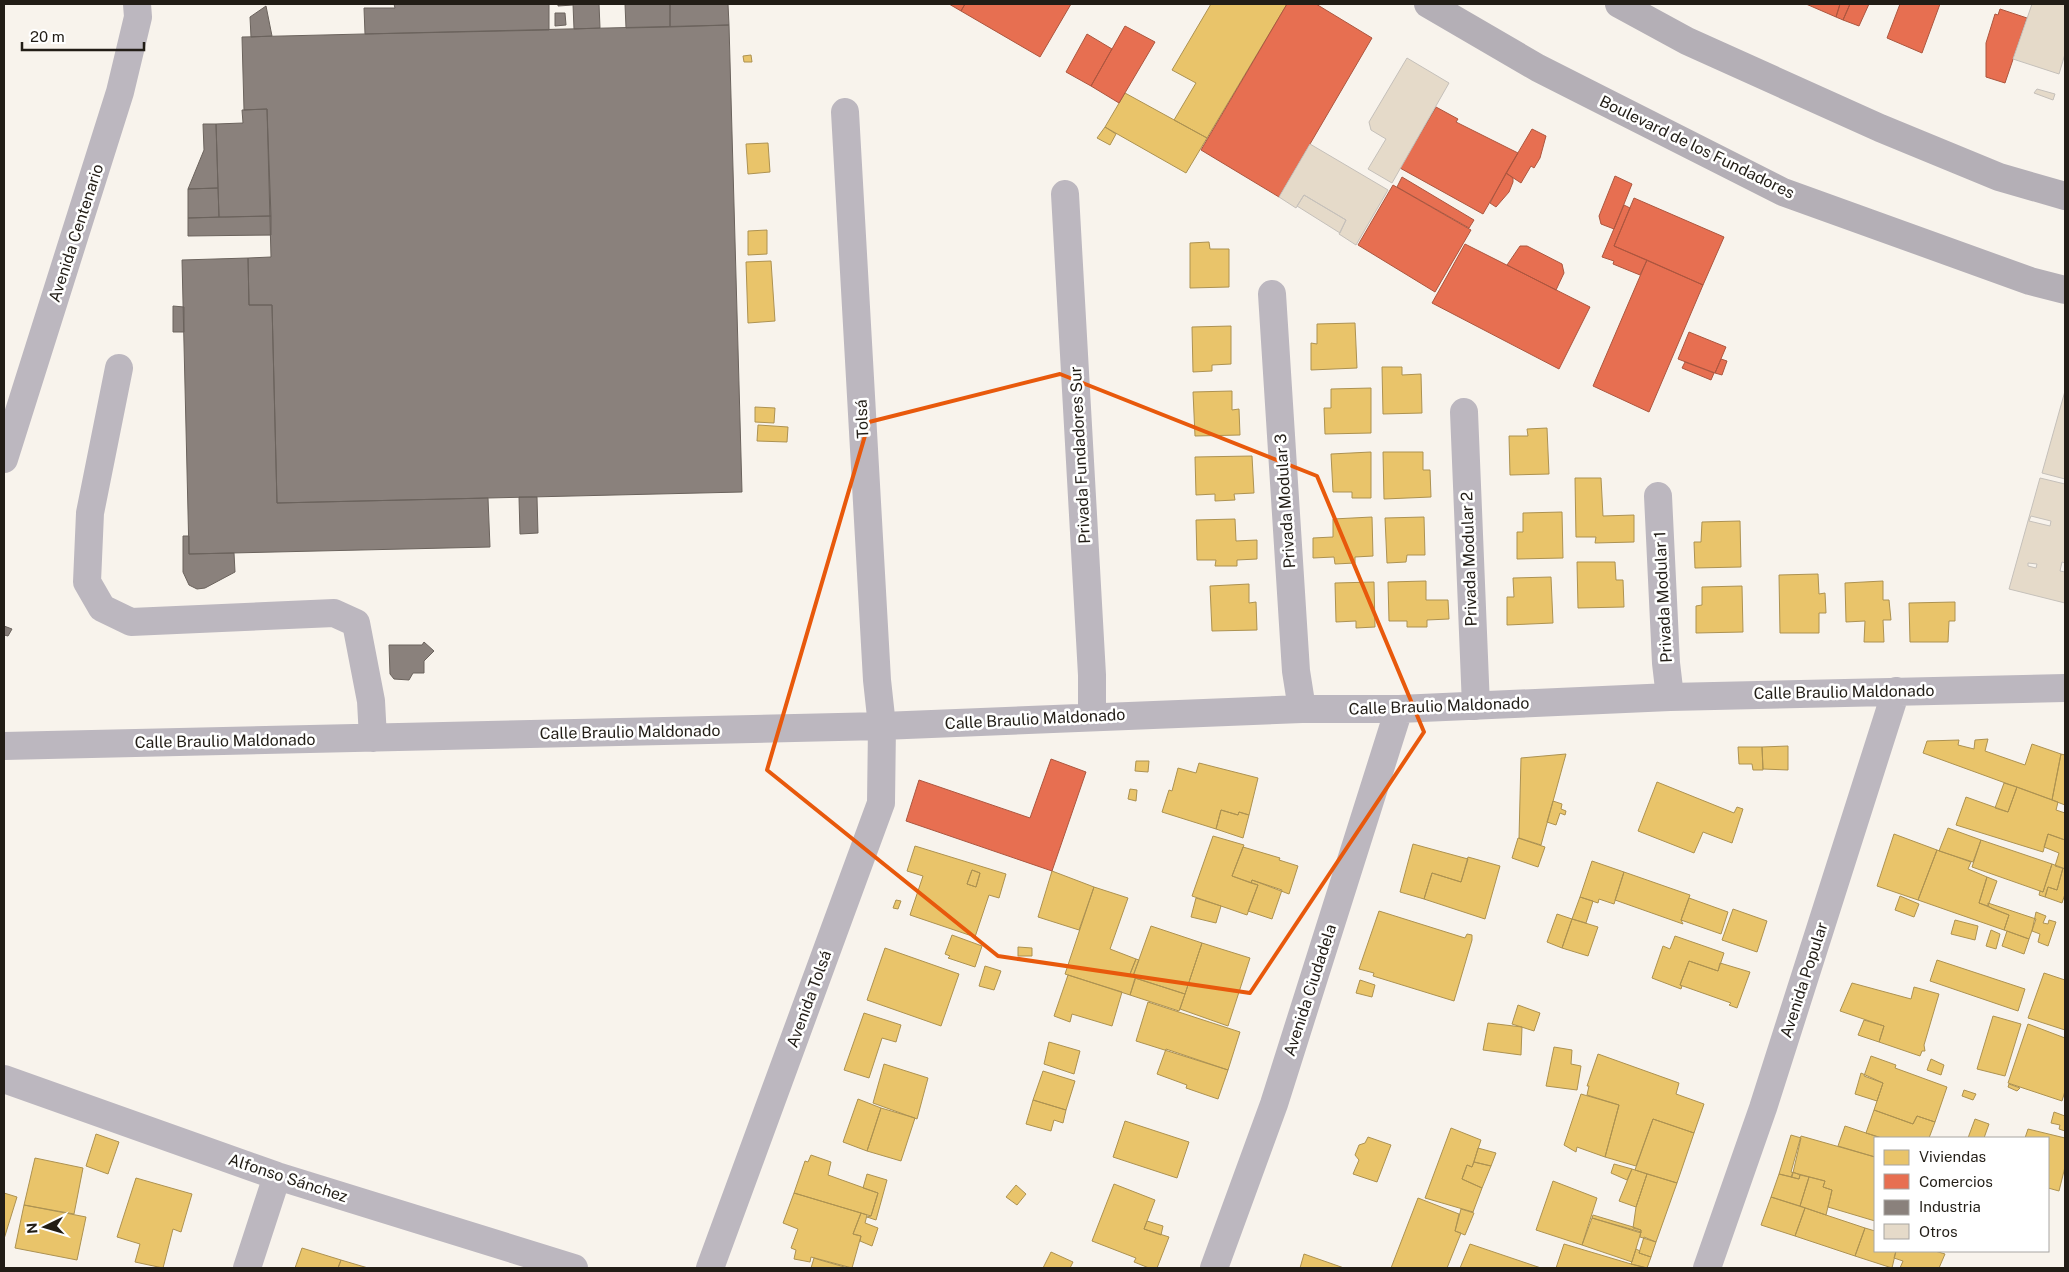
<svg xmlns="http://www.w3.org/2000/svg" width="2069" height="1272" font-family="'Public Sans',sans-serif">
  <rect width="100%" height="100%" fill="#f8f3ec"/>
  <path fill="#e9c46a" stroke="#ad9251" fill-rule="evenodd" d="M1211,4H1287L1207,138L1174,120L1196,83L1172,70Z
    M751,55L752,62H744L743,56Z
    M1125,93L1207,138L1186,173L1105,127Z
    M1105,127L1116,134L1110,145L1097,138Z
    M768,143L770,172L748,174L746,144Z
    M767,230V254L748,255V231Z
    M1209,242L1210,249H1229V287L1190,288V243Z
    M771,261L775,321L748,323L746,262Z
    M1355,323L1357,368L1311,370V343L1317,344V324Z
    M1231,326V364L1212,365V371L1193,372L1192,327Z
    M1382,367H1402V375L1421,374L1422,413L1383,414Z
    M1371,388V433L1325,434L1324,408H1331V389Z
    M1232,391V410L1239,409L1240,435L1195,436L1193,392Z
    M755,407L775,408L774,423L755,422Z
    M758,425L788,427L787,442L757,441Z
    M1547,428L1549,474L1510,475L1509,436H1528L1527,429Z
    M1371,452V498H1352V492H1333L1331,454Z
    M1383,452H1423V470H1430L1431,497L1384,499Z
    M1252,456L1254,493L1234,494L1235,500L1215,501V494L1196,495L1195,457Z
    M1575,478H1601L1603,516L1634,515V542L1595,543L1596,537H1576Z
    M1562,512L1563,558L1517,559V532H1523V513Z
    M1372,517L1373,556L1355,557V563L1335,564L1334,557L1313,558V538L1333,537V519Z
    M1424,517L1425,555H1407L1406,562L1387,563L1385,518Z
    M1235,519L1236,541L1257,540V559L1237,560V566H1215L1216,560H1197L1196,520Z
    M1740,521L1741,567L1695,568L1694,542H1701L1702,522Z
    M1577,562H1615L1616,580H1623L1624,607L1578,608Z
    M1818,574L1819,594L1825,593L1826,613H1819V633H1780L1779,575Z
    M1551,577L1553,623L1507,625V597H1514L1513,578Z
    M1426,581V600H1448L1449,619L1427,620V627H1407V621H1389L1388,582Z
    M1883,581V600H1889L1891,620H1883L1884,642H1864L1865,621L1846,622L1845,583Z
    M1374,582L1375,627L1356,628V621L1336,622L1335,583Z
    M1249,584V603L1256,602L1257,630L1212,631L1210,586Z
    M1742,586L1743,632L1696,633V606L1702,605V587Z
    M1955,602V621H1949L1948,642H1910L1909,603Z
    M1988,739L1985,751L2025,765L2032,744L2061,754L2052,800L1923,753L1927,741L1959,740L1958,745L1974,749L1975,740Z
    M1788,746V770L1763,769L1762,747Z
    M1738,747H1762L1763,770H1753L1752,764H1739Z
    M1566,754L1541,845L1519,838L1521,758Z
    M2061,754L2065,755V805L2052,800Z
    M1136,761H1149L1148,772L1135,771Z
    M1199,763L1258,778L1249,815L1239,812L1238,815L1221,810L1216,829L1162,812L1169,790L1172,791L1178,768L1196,773Z
    M1657,782L1734,813L1737,807L1743,809L1732,843L1703,832L1694,853L1638,831Z
    M2004,783L2017,787L2008,812L1995,808Z
    M2017,787L2058,802L2056,810L2065,813V840L2048,834L2043,852L1956,825L1966,797L2008,812Z
    M1130,789L1137,790L1136,801L1128,799Z
    M1553,801L1562,804L1561,809L1566,811L1565,815L1560,813L1556,825L1547,822Z
    M1221,810L1238,815L1239,812L1249,815L1243,838L1216,829Z
    M1948,828L1981,840L1973,862L1939,851Z
    M1894,834L1937,850L1918,900L1877,886Z
    M2048,834L2065,840V869L2055,866L2059,853L2044,847Z
    M1213,836L1244,845L1232,876L1258,885L1247,915L1192,896Z
    M1518,838L1545,847L1538,867L1512,858Z
    M1981,840L2052,864L2043,892L1972,867Z
    M1413,844L1468,859L1461,882L1432,873L1424,899L1400,892Z
    M915,846L1006,874L999,898L989,895L975,937L910,915L923,876L907,871ZM972,870L980,873L976,887L967,884Z
    M1243,847L1280,858L1279,860L1298,866L1289,894L1252,880L1251,883L1232,876Z
    M1937,850L1971,862L1968,869L1987,877L1979,903L2009,915L2004,930L1918,900Z
    M1468,857L1500,866L1485,919L1424,899L1432,873L1461,882Z
    M1592,861L1624,872L1614,904L1599,899L1598,903L1580,897Z
    M2052,864L2063,868L2057,890L2048,887L2045,897L2039,895L2040,891L2043,892Z
    M2063,868L2065,869V894L2062,903L2045,897L2048,887L2057,890Z
    M972,870L980,873L976,887L967,884Z
    M1052,871L1094,887L1079,930L1038,917Z
    M1624,872L1690,895L1681,920L1683,924L1615,900Z
    M1987,877L1997,881L1988,906L1979,903Z
    M1252,880L1282,890L1272,919L1248,911L1258,885L1251,883Z
    M1094,887L1128,898L1110,949L1136,959L1130,974L1136,977L1130,995L1065,974Z
    M1900,896L1919,904L1914,917L1895,910Z
    M1580,897L1593,901L1586,923L1572,919Z
    M1196,898L1221,906L1216,923L1191,917Z
    M1689,898L1728,912L1721,934L1681,920Z
    M896,900L901,901L898,909L893,908Z
    M1988,903L2036,919L2029,939L2004,930L2009,915L1993,909L1988,906Z
    M1733,909L1767,921L1757,952L1722,940Z
    M1379,911L1465,938L1467,934L1472,935V940L1454,1001L1373,976L1374,973L1359,969Z
    M2036,912L2046,916L2043,923L2048,924L2049,920L2056,922L2048,946L2038,942L2040,934L2032,931Z
    M1557,914L1572,919L1562,948L1547,942Z
    M1572,919L1598,927L1588,956L1562,948Z
    M1955,920L1978,926L1975,940L1951,934Z
    M1151,926L1202,943L1185,994L1135,978L1133,976Z
    M1991,930L2000,934L1996,949L1986,946Z
    M2007,931L2029,939L2024,954L2002,946Z
    M952,935L982,946L975,967L948,958L950,956L945,954Z
    M1675,936L1724,953L1718,971L1689,961L1680,985L1682,986L1681,989L1652,978L1663,946L1670,949Z
    M1202,943L1250,958L1228,1026L1180,1009Z
    M1018,947L1032,948V956H1018Z
    M885,948L959,974L941,1026L867,1000Z
    M1136,959L1139,960L1133,976L1130,974Z
    M1937,960L2025,989L2018,1011L1930,981Z
    M1689,961L1718,971L1720,963L1750,972L1737,1008L1729,1005L1731,1003L1680,985Z
    M985,966L1001,971L994,990L979,986Z
    M2044,973L2065,980V1030L2028,1018Z
    M1068,975L1122,992L1112,1026L1072,1014L1070,1022L1054,1016Z
    M1135,978L1185,994L1179,1011L1130,995Z
    M1360,980L1375,985L1372,997L1356,993Z
    M1852,983L1911,999L1914,987L1939,994L1924,1045L1925,1051H1922L1920,1056L1879,1042L1884,1026L1840,1011Z
    M1148,1002L1240,1032L1228,1070L1136,1041Z
    M1518,1005L1540,1013L1534,1031L1512,1024Z
    M864,1013L901,1025L896,1042L882,1038L869,1078L844,1070Z
    M1993,1016L2021,1024L2005,1076L1977,1069Z
    M1864,1020L1884,1026L1879,1042L1858,1035Z
    M1488,1023L1522,1027L1521,1055L1483,1050Z
    M2028,1024L2065,1038V1091L2062,1101L2008,1083Z
    M1049,1042L1080,1051L1074,1074L1044,1064Z
    M1554,1047L1572,1050L1571,1064L1581,1066L1577,1090L1546,1086Z
    M1166,1049L1228,1070L1218,1099L1186,1088L1187,1085L1157,1074Z
    M1598,1054L1679,1083L1676,1094L1704,1104L1694,1133L1653,1119L1636,1166L1605,1157L1619,1105L1587,1095L1589,1086H1587Z
    M1871,1056L1896,1065L1895,1068L1947,1087L1935,1122L1917,1116L1913,1124L1874,1110L1883,1083L1864,1076Z
    M1931,1059L1944,1065L1941,1075L1927,1070Z
    M884,1064L928,1078L917,1119L873,1103Z
    M1043,1071L1075,1081L1066,1110L1033,1100Z
    M1861,1073L1883,1083L1877,1101L1855,1094Z
    M2009,1084L2020,1088L2017,1091L2008,1087Z
    M1964,1090L1976,1094L1973,1100L1962,1096Z
    M1581,1094L1619,1105L1605,1157L1577,1147L1576,1152L1564,1145Z
    M858,1099L881,1108L867,1151L843,1142Z
    M1033,1100L1066,1110L1063,1123L1054,1120L1051,1131L1026,1124Z
    M881,1108L915,1118L901,1161L867,1151Z
    M1874,1110L1913,1124L1917,1116L1935,1122L1929,1138H1882L1866,1133Z
    M2054,1112L2065,1116V1131L2059,1129L2060,1125L2051,1123Z
    M1653,1119L1694,1133L1677,1183L1635,1170Z
    M1975,1119L1989,1124L1984,1138H1968Z
    M1125,1121L1189,1142L1177,1178L1113,1157Z
    M1845,1126L1881,1138H1875V1157L1838,1146Z
    M1451,1128L1481,1140L1472,1167L1467,1165L1462,1179L1482,1188L1473,1212L1425,1198Z
    M2028,1129L2065,1138V1167L2059,1191L2048,1188V1138H2025Z
    M96,1134L119,1142L108,1174L86,1166Z
    M1791,1135L1801,1138L1792,1177L1779,1174Z
    M1801,1136L1875,1157V1221L1828,1207L1832,1190L1823,1187L1825,1181L1791,1172Z
    M1368,1137L1391,1145L1377,1182L1353,1174L1359,1160L1355,1155L1359,1145L1365,1143Z
    M1478,1148L1496,1153L1491,1166L1474,1162Z
    M811,1155L831,1162L828,1175L878,1193L871,1216L794,1193L805,1161L808,1162Z
    M35,1158L83,1168L74,1214L24,1205Z
    M1474,1162L1491,1166L1482,1188L1462,1179L1467,1165L1472,1167Z
    M1614,1164L1632,1169L1627,1180L1611,1173Z
    M1632,1169L1647,1174L1636,1207L1619,1201Z
    M1793,1172L1800,1175L1799,1179L1791,1177Z
    M867,1174L887,1180L876,1220L867,1217L871,1216L878,1193L863,1188Z
    M1647,1174L1677,1183L1656,1242L1640,1237L1641,1230L1633,1228L1636,1207Z
    M1779,1174L1799,1179L1800,1175L1809,1177L1800,1206L1771,1197Z
    M1809,1177L1825,1181L1823,1187L1832,1190L1826,1215L1800,1206Z
    M136,1178L192,1194L181,1232L173,1229L163,1268L135,1262L140,1244L117,1237Z
    M1553,1181L1597,1198L1582,1245L1536,1230Z
    M1114,1184L1155,1200L1144,1229L1169,1237L1157,1268H1149L1134,1262L1136,1258L1092,1241Z
    M1016,1185L1026,1194L1017,1205L1006,1197Z
    M4,1193L17,1197L4,1239Z
    M794,1193L861,1213L853,1234L861,1236L852,1268L811,1257L810,1262L794,1259L796,1250L791,1248L798,1229L783,1223Z
    M1771,1197L1805,1208L1795,1236L1761,1225Z
    M1418,1198L1459,1214L1455,1231L1461,1233L1447,1268H1391Z
    M24,1205L86,1217L77,1260L15,1248Z
    M1805,1208L1865,1228L1855,1256L1795,1236Z
    M1461,1209L1474,1213L1465,1235L1455,1231Z
    M861,1213L867,1215L865,1223L878,1228L872,1246L860,1241L861,1236L853,1234Z
    M1593,1215L1633,1227L1641,1230V1233L1592,1218Z
    M1592,1218L1641,1232L1632,1262L1582,1245Z
    M1147,1221L1163,1226L1161,1235L1144,1229Z
    M1865,1228L1875,1231V1251H1896L1892,1268L1855,1256Z
    M1644,1237L1656,1242L1651,1257L1639,1253Z
    M1470,1244L1541,1268H1460Z
    M1564,1244L1631,1264L1647,1268H1556Z
    M302,1248L341,1260L338,1268H295Z
    M1636,1249L1640,1251L1639,1253L1651,1257L1647,1268L1631,1264Z
    M1896,1251H1935L1945,1254L1939,1268H1900L1903,1261L1894,1258Z
    M1051,1252L1073,1262L1070,1268H1043Z
    M1304,1254L1344,1268H1300Z
    M814,1258L820,1260L848,1268H811Z
    M341,1260L368,1268H338Z"/>
  <path fill="#e76f51" stroke="#ac563f" d="M949,4H965L961,11Z
    M965,4H1071L1040,57L961,11Z
    M1287,4H1316L1372,38L1279,197L1201,150Z
    M1806,4H1840L1836,17Z
    M1840,4H1850L1843,20L1836,17Z
    M1850,4H1869L1859,26L1843,20Z
    M1900,4H1940L1922,53L1887,38Z
    M2000,9L2027,18L2005,83L1986,77V43L1995,14L1998,15Z
    M1125,26L1155,42L1119,103L1091,86Z
    M1087,34L1112,49L1091,86L1066,72Z
    M1436,107L1458,119L1456,122L1518,153L1483,214L1400,168Z
    M1532,129L1546,136L1540,158L1534,168L1531,166L1521,183L1506,173Z
    M1506,173L1513,178V182L1509,192L1496,207L1490,203Z
    M1615,176L1632,184L1614,229L1601,224L1599,216Z
    M1402,177L1474,220L1469,228L1397,187Z
    M1393,185L1471,230L1435,292L1358,245Z
    M1634,198L1724,237L1703,285L1614,246Z
    M1624,205L1630,208L1614,246L1647,260L1640,275L1613,264L1614,261L1602,257Z
    M1465,244L1590,307L1559,369L1432,303Z
    M1520,246H1527L1562,264L1564,273L1556,290L1507,265Z
    M1647,260L1703,285L1649,412L1593,386Z
    M1689,332L1726,347L1715,373L1678,359Z
    M1721,359L1727,361L1722,375L1715,373Z
    M1685,362L1714,373L1711,380L1682,368Z
    M1051,759L1086,772L1052,871L906,821L919,780L1030,818Z"/>
  <path fill="#8a817c" stroke="#6b635d" d="M394,4H549V30L365,34L364,8H395Z
    M558,4H573V5L558,6Z
    M573,4H599L600,28L574,29Z
    M625,4H670V27L626,28Z
    M670,4H728L729,25L670,27Z
    M266,6L272,36L251,37L250,17Z
    M555,13H565L566,25L555,26Z
    M729,25L742,492L277,503L272,305H249L248,258L271,257L267,109L244,110L242,37Z
    M267,109L271,216L219,217L216,124L243,123L242,110Z
    M203,124H216L218,188L188,189L204,150Z
    M218,188L219,217L188,218V189Z
    M271,216V235L188,236V218Z
    M248,258L249,305H272L277,503L488,498L490,547L189,554L182,260Z
    M173,306L184,307V332H173Z
    M519,497H537L538,533L520,534Z
    M183,536H189V554L234,553L235,572L205,588L197,589L189,585L183,572Z
    M4,626L12,629L8,636L4,635Z
    M424,642L434,651L424,661V673H413L409,680L394,679L390,674L389,645H422Z"/>
  <path fill="#e5dac9" stroke="#c5c0ba" fill-rule="evenodd" d="M2032,4H2065V54L2059,74L2013,59Z
    M1407,58L1449,83L1392,183L1368,169L1386,139L1371,130L1369,122Z
    M2037,89L2055,94L2053,100L2034,93Z
    M1310,144L1388,190L1356,245L1339,234L1346,220L1304,195L1296,208L1279,197Z
    M1304,195L1346,220L1340,233L1297,206Z
    M2065,391V479L2042,473Z
    M2040,478L2065,484V563L2062,562L2060,571L2065,572V603L2009,589ZM2031,516L2051,521L2050,526L2029,521ZM2028,563L2037,564L2036,568L2028,566Z"/>
  <g fill="none" stroke-linecap="round" stroke-linejoin="round">
    <path stroke="#bcb7bf" stroke-width="28" d="M1065,194L1092,675V716
      M1272,294L1296,671L1302,709
      M119,368L90,513L87,582L102,608L131,622L334,613L356,623L371,701L373,738
      M1464,412L1476,706
      M4,459L120,92L138,17L137,4
      M1658,496L1666,663L1670,697
      M4,746L882,726L1302,709H1399L1670,697L2065,688
      M4,1079L277,1176L574,1268
      M247,1268L277,1176
      M710,1268L881,803L882,726L877,680L845,112
      M1214,1268L1274,1104L1399,709
      M1707,1268L1763,1108L1896,691"/>
    <path stroke="#b4afb6" stroke-width="28" d="M1428,4L1538,68L1783,192L2030,281L2065,290
      M1619,4L1687,41L1880,128L1999,177L2065,196"/>
  </g>
  <path fill="none" stroke="#e8590c" stroke-width="4" stroke-linejoin="round" d="M1060,374L1317,476L1424,732L1250,993L998,956L767,770L869,422Z"/>
  <g text-anchor="middle" dominant-baseline="central" stroke-width="5" stroke-linejoin="round" paint-order="stroke">
    <g font-size="16" fill="#221d16" stroke="#fff">
      <text transform="translate(1697 147) rotate(26)">Boulevard de los Fundadores</text>
      <text transform="translate(76 233) rotate(-72)">Avenida Centenario</text>
      <text transform="translate(862 419) rotate(-93)">Tolsá</text>
      <text transform="translate(1080 455) rotate(-93)">Privada Fundadores Sur</text>
      <text transform="translate(1285 501) rotate(-94)">Privada Modular 3</text>
      <text transform="translate(1469 559) rotate(-92)">Privada Modular 2</text>
      <text transform="translate(1663 597) rotate(-93)">Privada Modular 1</text>
      <text transform="translate(1844 692) rotate(-1)">Calle Braulio Maldonado</text>
      <text transform="translate(1439 706) rotate(-2)">Calle Braulio Maldonado</text>
      <text transform="translate(1035 719) rotate(-3)">Calle Braulio Maldonado</text>
      <text transform="translate(630 732) rotate(-1)">Calle Braulio Maldonado</text>
      <text transform="translate(225 741) rotate(-1)">Calle Braulio Maldonado</text>
      <text transform="translate(1804 980) rotate(-72)">Avenida Popular</text>
      <text transform="translate(1310 990) rotate(-72)">Avenida Ciudadela</text>
      <text transform="translate(809 999) rotate(-70)">Avenida Tolsá</text>
      <text transform="translate(288 1178) rotate(18)">Alfonso Sánchez</text>
    </g>
  </g>
  <rect width="2069" height="1272" fill="none" stroke="#221d16" stroke-width="10"/>
  <rect x="1874" y="1137" width="175" height="115" fill="#ffffff" stroke="#a7a5a2"/>
  <rect x="1884" y="1150" width="25" height="15" fill="#e9c46a" stroke="#a7a5a2"/>
  <text x="1919" y="1162" font-size="15" fill="#221d16">Viviendas</text>
  <rect x="1884" y="1174" width="25" height="15" fill="#e76f51" stroke="#a7a5a2"/>
  <text x="1919" y="1187" font-size="15" fill="#221d16">Comercios</text>
  <rect x="1884" y="1200" width="25" height="15" fill="#8a817c" stroke="#a7a5a2"/>
  <text x="1919" y="1212" font-size="15" fill="#221d16">Industria</text>
  <rect x="1884" y="1224" width="25" height="15" fill="#e5dac9" stroke="#a7a5a2"/>
  <text x="1919" y="1237" font-size="15" fill="#221d16">Otros</text>
  <g transform="translate(45 1227) rotate(265)" stroke="#ffffff" stroke-width="4" paint-order="stroke">
  <path d="M0-4L9 19L0 12L-9 19Z" fill="#221d16"/>
  <text y="-8" font-size="14" font-weight="bold" text-anchor="middle" fill="#221d16">N</text>
  </g>
  <path d="M22 42v8h122v-8" fill="none" stroke="#221d16" stroke-width="2.5"/>
  <text x="30" y="42" font-size="15" fill="#221d16" stroke="#ffffff" stroke-width="4" paint-order="stroke">20 m</text>
</svg>
